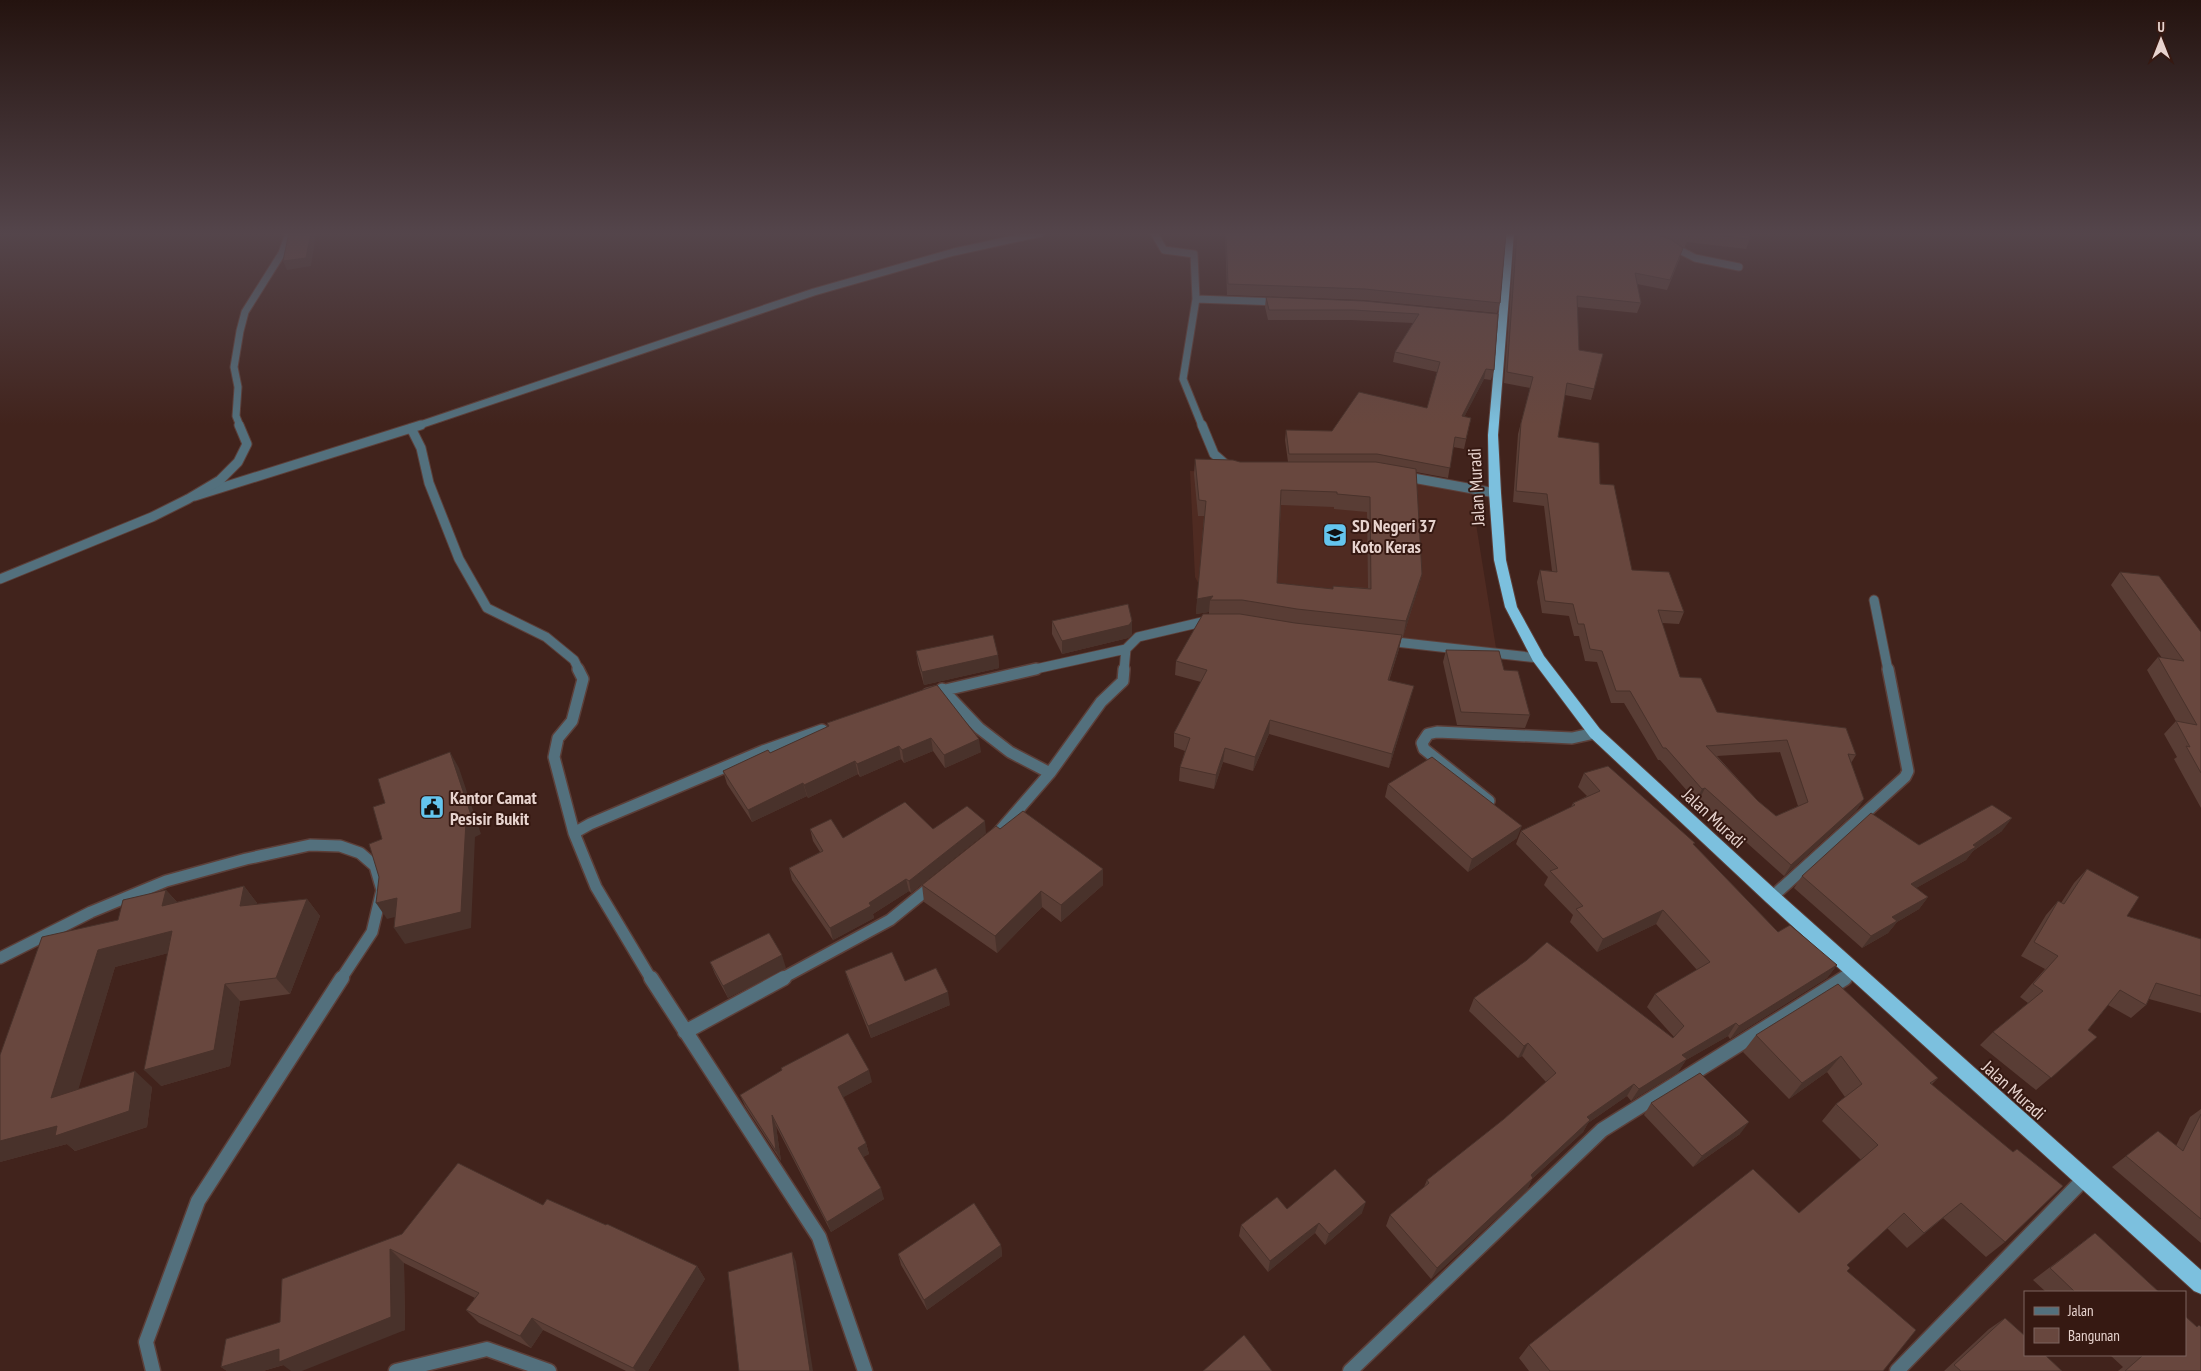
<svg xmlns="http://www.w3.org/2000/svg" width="2201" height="1371" font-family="'PT Sans Narrow',sans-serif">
  <rect width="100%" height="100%" fill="#41231c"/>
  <path fill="#4f2b22" d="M1190,471L1376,475L1471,493L1496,648L1217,617L1195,577Z"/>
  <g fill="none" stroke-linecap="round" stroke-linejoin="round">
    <defs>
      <path id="minor-far3" d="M1154,233L1164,250L1194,254L1196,299L1183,379L1202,426
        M1670,245L1695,258L1739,267
        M1196,299L1277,302
        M417,426L814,292L954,252L1041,233"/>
      <path id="minor-far2" d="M1202,425L1214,454L1231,469
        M411,428L421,448L429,483L459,559L487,608L546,637L574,660L579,670
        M1402,476L1495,493
        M195,496L421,425
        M1874,600L1888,670
        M1387,641L1538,658
        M1031,670L1126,649L1138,637L1202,622H1212
        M1124,670L1126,649"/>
      <path id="minor-far1" d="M578,669L583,679L572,721L558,738L554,757L574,833L596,887L651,979
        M942,689L979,728L1010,752L1050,773
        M928,694L1036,669
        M1489,801L1424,749L1422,743L1428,734L1437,732L1572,738L1595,733
        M574,833L590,824L763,751L822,730
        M997,834L1050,773L1101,702L1123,681L1124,669
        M1772,897L1905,777L1908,771L1888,669
        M781,979L890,920L933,885
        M1843,979L1855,972"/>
      <path id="minor" d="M651,978L819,1237L865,1371
        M685,1032L784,978
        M1350,1371L1602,1130L1845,978
        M1897,1371L2085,1178"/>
      <path id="tertiary-far3" d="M240,426L236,416L238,387L234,367L240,331L245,312L282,253L289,233"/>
      <path id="tertiary-far2" d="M0,579L152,517L188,499L220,480L238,462L247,444L239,425"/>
      <path id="tertiary-far1" d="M0,958L91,912L166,881L246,859L310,845L340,846L360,853L375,866L382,890L372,932L341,979"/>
      <path id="tertiary" d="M153,1371L146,1342L198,1201L342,978
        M396,1371L487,1349L549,1371"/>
      <path id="trunk" d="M1506,233H1514L1498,435L1501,493L1506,560L1517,607L1544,656L1600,729L1778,892L2201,1270V1294L2194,1291L1766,902L1590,737L1533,661L1505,607L1494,560L1489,493L1488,435Z"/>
    </defs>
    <use href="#minor-far3" stroke="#5c3f39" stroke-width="9"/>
    <use href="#minor-far2" stroke="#5c3f39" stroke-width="11"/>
    <use href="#minor-far1" stroke="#5c3f39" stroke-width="14"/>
    <use href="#minor" stroke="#5c3f39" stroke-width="17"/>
    <use href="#tertiary-far3" stroke="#5c3f39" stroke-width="9"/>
    <use href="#tertiary-far2" stroke="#5c3f39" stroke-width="11"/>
    <use href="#tertiary-far1" stroke="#5c3f39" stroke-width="14"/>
    <use href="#tertiary" stroke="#5c3f39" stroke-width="17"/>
    <use href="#trunk" stroke="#5c3f39" stroke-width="2"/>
    <use href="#minor-far3" stroke="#53707d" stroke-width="7"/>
    <use href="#minor-far2" stroke="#53707d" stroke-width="9"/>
    <use href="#minor-far1" stroke="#53707d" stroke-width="11"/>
    <use href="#minor" stroke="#53707d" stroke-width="14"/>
    <use href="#tertiary-far3" stroke="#53707d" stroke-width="7"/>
    <use href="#tertiary-far2" stroke="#53707d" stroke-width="9"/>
    <use href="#tertiary-far1" stroke="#53707d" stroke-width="11"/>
    <use href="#tertiary" stroke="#53707d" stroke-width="14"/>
    <use href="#trunk" fill="#7cc0de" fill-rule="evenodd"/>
  </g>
  <path fill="#593d35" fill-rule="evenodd" d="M1220,233H1506L1500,303L1497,313L1363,300L1227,295L1225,233Z
    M1515,233H1749L1750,239L1746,249L1687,242L1684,248L1671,239L1680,258L1667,290L1637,284L1641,303L1637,313L1577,307L1579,350L1594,389L1591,400L1565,395L1558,437L1600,484L1632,570L1684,612L1679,624L1662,623L1680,677L1717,712L1856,755L1851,763L1864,799L1856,811L1784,876L1699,800L1696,801L1660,760H1658L1624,703H1611L1597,662L1585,661L1579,636H1574L1569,616L1542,613L1537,582L1540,570L1552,571L1544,506L1513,502L1518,434L1530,388L1504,383ZM1780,752L1798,806L1776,816L1758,801L1717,756Z
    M1266,297L1498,314L1494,370L1491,380L1484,379L1464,417L1471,418L1464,449L1453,447L1448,478L1416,472L1422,574L1418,589L1403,637H1402L1399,649L1389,681L1410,700L1389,768L1269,734L1253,771L1223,762L1214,789L1179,781L1180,767L1185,751L1174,747V733L1201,682L1175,675L1176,661L1209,614V612L1196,614L1204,516H1198L1194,474L1195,459L1240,462H1288L1285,440L1286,430L1332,431L1427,408L1437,372L1393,362L1395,352L1413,323L1351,320H1268L1265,307ZM1281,505L1334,507V509L1367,512L1368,588L1333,586V589L1277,583Z
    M2120,572L2201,632V808L2174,759L2177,757L2164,734L2176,721L2147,670L2158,657L2162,658L2111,585Z
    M1052,621L1132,634L1128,638L1062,654L1052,634Z
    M1446,650L1504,670L1530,715L1525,728L1457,725L1443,662Z
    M916,651L998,655L999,668L924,685L918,664Z
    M937,685L981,752L945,768L933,751L904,763L901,759L860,777L858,774L808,798L807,796L752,822L727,784L723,771L770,753L828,727L827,723Z
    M1584,773L1694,845L1778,932L1837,965L1827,978L1730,1039L1728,1036L1686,1060L1678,1072L1631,1101L1627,1096L1588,1123L1583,1132L1532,1179L1527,1190L1431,1279L1386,1226L1390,1215L1424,1187L1427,1180L1504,1119L1546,1082L1522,1056L1518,1058L1469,1011L1474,998L1673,1038L1674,1037L1647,1007L1655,994L1697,970L1656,924L1597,952L1570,922L1573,915L1544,885L1548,877L1516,844L1521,831L1571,807L1573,803L1587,796L1578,787Z
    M1388,784L1517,838L1468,872L1385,797Z
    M810,829L843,838L933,829L986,833L911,893L909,891L873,914L874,918L833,940L792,880L789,868L820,852L813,841Z
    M1000,829L1103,869V885L1061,922L1042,907L997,953L924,902L922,885Z
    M2002,831L1973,851L1966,860L1916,888L1928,897L1919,909L1897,922L1888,933L1862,948L1794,888L1802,876L1919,845Z
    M2087,869L2127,916L2201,939V1013L2149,999L2146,1005L2131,1018L2108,1005L2088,1030L2083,1050L2036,1090L1980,1045L1993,1032L2028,1003L2020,997L2045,969L2021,956L2046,915L2058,901L2061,903L2074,883Z
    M244,886L257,903V904L307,899L320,916L290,994L240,1001L230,1066L161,1086L168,953L115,967L78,1089L152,1087L147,1127L75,1151L67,1144L0,1162V1055L118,920L166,890L177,902Z
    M710,962L786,968L728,998L715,974Z
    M845,971L950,1005L871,1038L849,983Z
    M1756,1035L1938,1078L1932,1084L2005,1242L1986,1257L1943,1218L1907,1248L1887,1228L1847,1265V1271L1883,1371H1529L1519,1358L1529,1345L1799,1213L1861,1160L1822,1121L1836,1104L1845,1097L1827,1072L1789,1099L1743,1052Z
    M872,1082L843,1097L866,1143L869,1154L863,1157L884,1199L831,1232L776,1126L781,1161L745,1106L740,1095Z
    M1651,1103L1740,1134L1693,1167L1644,1115Z
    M2201,1109V1243L2112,1167L2158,1131L2176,1146L2190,1117Z
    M543,1205L697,1266L705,1279L648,1371H626L543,1330L531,1348L479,1323L466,1310L475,1298L404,1263L405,1330L263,1371H227L221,1367L280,1322L282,1279Z
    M1287,1209L1362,1213L1325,1245L1315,1233L1268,1272L1239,1236L1241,1225Z
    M2095,1233L2159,1292H2046L2033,1280Z
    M1001,1245L1002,1256L927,1310L901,1265L898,1254Z
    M2005,1318L2062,1371H1944L1989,1329Z
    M2199,1325L2201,1371H2118L2123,1367L2110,1355H2185L2196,1327Z"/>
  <path fill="#49322b" d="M311,233H316L311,266L287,270L283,261Z
    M1486,369L1484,379L1459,427L1462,416Z
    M1422,574L1418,589L1403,637L1406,621Z
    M1213,596L1210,600L1209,612L1196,614L1197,599Z
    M1132,621V634L1128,638L1062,654V641Z
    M1402,635L1399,649L1384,694L1388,680Z
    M998,655L999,668L924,685L922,672Z
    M1414,686L1410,700L1389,768L1392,754Z
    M1270,720L1269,734L1253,771L1255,757Z
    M931,738L933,751L904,763L902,750Z
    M979,739L981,752L945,768L944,755Z
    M899,746L901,759L860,777L857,764Z
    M1225,748L1223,762L1214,789L1216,775Z
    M450,752L459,768L481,834L475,837L471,928L405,944L394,928L466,821Z
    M855,761L858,774L808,798L804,785Z
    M803,783L807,796L752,822L748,810Z
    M1705,788L1699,800L1696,801L1702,789Z
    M1864,799L1856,811L1784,876L1791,865Z
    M2012,818L2002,831L1973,851L1966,860L1902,896L1911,884L1973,845Z
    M985,821L986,833L911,893L909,881Z
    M1522,826L1517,838L1468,872L1472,859Z
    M1103,869V885L1061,922V905Z
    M906,879L909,891L873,914L874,918L833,940L830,928Z
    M244,886L257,903L254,923L240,906Z
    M166,890L181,907L162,906Z
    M1041,891L1042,907L997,953L995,936Z
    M1928,897L1919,909L1897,922L1888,933L1862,948L1871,936L1892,917Z
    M397,898L407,914L387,919L376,903Z
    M307,899L320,916L290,994L276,978Z
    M1663,910L1656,924L1597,952L1603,939Z
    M172,931L188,948L115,967L71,1114L51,1098L98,950Z
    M782,955L786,968L728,998L723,986Z
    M1837,965L1827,978L1730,1039L1739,1026Z
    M225,984L240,1001L230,1066L161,1086L144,1070Z
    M948,992L950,1005L871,1038L868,1026Z
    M1736,1023L1728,1036L1686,1060L1678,1072L1631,1101L1639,1089L1682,1055Z
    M1528,1043L1522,1056L1518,1058L1524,1046Z
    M1841,1056L1827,1072L1789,1099L1802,1083Z
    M869,1070L872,1082L842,1098L838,1087Z
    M135,1071L152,1087L147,1127L75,1151L67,1144L0,1162V1141Z
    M1634,1084L1627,1096L1588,1123L1583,1132L1532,1179L1527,1190L1431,1279L1437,1268L1531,1175L1587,1117Z
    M772,1115L776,1126L781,1161L776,1151Z
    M1749,1122L1740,1134L1693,1167L1702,1156Z
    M866,1143L869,1154L861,1158L858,1148Z
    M881,1188L884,1199L831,1232L827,1222Z
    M1366,1202L1362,1213L1325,1245L1329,1234Z
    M1961,1203L1907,1248L1924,1233Z
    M1319,1223L1315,1233L1268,1272L1270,1261Z
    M1001,1245L1002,1256L927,1310L924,1300Z
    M390,1249L404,1263L405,1330L302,1371H291L283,1365L263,1371H227L221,1367Z
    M792,1252L796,1262L813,1371H810Z
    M697,1266L705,1279L648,1371H636L633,1368Z
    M532,1318L543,1330L531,1348L520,1336Z"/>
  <path fill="#68473e" stroke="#49322b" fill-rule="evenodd" d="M289,233H311L306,258L283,261Z
    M1226,233H1506L1500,303L1365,289L1228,284Z
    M1517,233H1652L1670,239L1683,248L1670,280L1635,273L1641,303L1577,296L1579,350L1603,354L1594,389L1567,383L1558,437L1599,443L1600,484L1614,485L1632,570L1669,572L1684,612L1658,610L1680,677L1701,678L1717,712L1846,728L1856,755L1848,754L1864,799L1791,865L1705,788L1702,789L1666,748H1663L1630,691H1616L1602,651L1590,649L1584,624H1578L1573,604L1545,601L1540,570L1557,572L1547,494L1516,491L1521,423L1533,377L1507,372ZM1787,740L1808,802L1776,816L1758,801L1706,746Z
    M1680,233H1690L1688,238Z
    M1699,233H1749L1750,239Z
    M1266,297L1364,301L1498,314L1494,370L1486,369L1462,416L1471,418L1466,439L1455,437L1450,468L1377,454H1289L1286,430L1332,431L1359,392L1427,408L1440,362L1395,352L1419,314L1353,310H1269Z
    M1195,459L1233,460L1240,462H1376L1416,469L1422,574L1406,621L1297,609L1242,600H1210L1213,596L1197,599L1206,501L1199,500ZM1281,490L1337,492V494L1370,497L1371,589L1333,586V589L1277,583Z
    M2120,572L2159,576L2201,632V773L2186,746L2190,747L2176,721L2197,725L2158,657L2184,661Z
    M1128,604L1132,621L1129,625L1062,641L1052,621Z
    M1203,614H1240L1295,623L1402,635L1388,680L1414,686L1392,754L1270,720L1255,757L1225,748L1216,775L1180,767L1190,738L1174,733L1207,670L1176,661Z
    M993,635L998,655L922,672L916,651Z
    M1446,650L1499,651L1504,670L1518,671L1530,715L1461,712Z
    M937,685L979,739L944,755L931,738L902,750L899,746L857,764L855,761L804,785L803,783L748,810L723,771L768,750L770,753L829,726L827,723Z
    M450,752L472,818L466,821L461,912L394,928L397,898L376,903L379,877L369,844L382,839L373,807L385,803L378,779Z
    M1432,757L1522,826L1472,859L1388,784Z
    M1608,766L1695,843L1693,844L1778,932L1790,925L1837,965L1739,1026L1736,1023L1682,1055L1687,1059L1639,1089L1634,1084L1587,1117L1590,1120L1531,1175L1533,1178L1437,1268L1390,1215L1429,1183L1427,1180L1504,1119L1556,1073L1528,1043L1524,1046L1474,998L1527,960L1547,942L1673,1038L1684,1026L1655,994L1710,962L1663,910L1603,939L1576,909L1583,906L1550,871L1558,868L1521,831L1575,805L1573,803L1600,791L1584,773Z
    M905,802L933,829L967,806L985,821L909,881L906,879L869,903L871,906L830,928L789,868L823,851L810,829L831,819L843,838Z
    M1992,805L2012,818L1973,845L1976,847L1911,884L1928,897L1892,917L1897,921L1871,936L1802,876L1871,813L1919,845Z
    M1023,811L1103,869L1061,905L1041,891L995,936L922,885L996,826L1000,829Z
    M2087,869L2139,897L2127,916L2201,939V996L2156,983L2146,1005L2120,990L2088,1030L2097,1037L2051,1078L1993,1032L2043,991L2033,984L2058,956L2034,942L2058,901L2064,904Z
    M244,886L240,906L307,899L276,978L225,984L214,1050L144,1070L172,931L98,950L51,1098L135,1071L129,1111L55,1136L57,1126L0,1141V1055L42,937L118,920L123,900L166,890L162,906Z
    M769,933L782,955L723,986L710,962Z
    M892,952L905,981L936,968L948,992L868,1026L845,971Z
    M1838,984L1938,1078L1930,1083L2013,1152L2017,1149L2063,1186L2005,1242L1961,1203L1924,1233L1904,1213L1847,1265L1850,1268L1847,1271L1916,1330L1883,1371H1550L1529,1345L1753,1169L1799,1213L1878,1145L1836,1104L1862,1084L1841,1056L1802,1083L1756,1035Z
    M848,1033L869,1070L838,1087L866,1143L858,1148L881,1188L827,1222L772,1115L776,1151L740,1095L782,1070L781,1068Z
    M1700,1073L1749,1122L1702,1156L1651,1103Z
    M2201,1114V1219L2126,1156L2158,1131L2183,1151Z
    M458,1163L543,1205L547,1199L606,1225L607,1224L697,1266L633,1368L532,1318L520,1336L466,1310L479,1293L390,1249L391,1317L279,1362V1349L221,1367L226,1339L280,1322L282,1279L402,1234Z
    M1335,1169L1366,1202L1329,1234L1319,1223L1270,1261L1241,1225L1277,1197L1287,1209Z
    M974,1203L1001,1245L924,1300L898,1254Z
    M2095,1233L2159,1292H2075L2050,1268Z
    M792,1252L810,1371H739L728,1272Z
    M2185,1316L2197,1327L2199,1325L2201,1327V1371H2125L2142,1356L2140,1355H2185Z
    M2005,1318L2025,1336V1355H2045L2062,1371H1961L1954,1365Z
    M1244,1335L1272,1371H1203Z"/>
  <linearGradient id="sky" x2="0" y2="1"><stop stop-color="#24130f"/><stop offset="0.55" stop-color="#54454b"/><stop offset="1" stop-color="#54454b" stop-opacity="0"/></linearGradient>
  <rect width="2201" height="425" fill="url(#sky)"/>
  <defs>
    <symbol id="school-square" viewBox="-11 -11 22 22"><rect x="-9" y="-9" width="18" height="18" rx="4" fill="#64c5ee" stroke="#361912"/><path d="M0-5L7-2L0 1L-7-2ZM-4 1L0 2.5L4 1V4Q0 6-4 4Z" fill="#111"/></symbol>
    <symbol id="civic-square" viewBox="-11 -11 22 22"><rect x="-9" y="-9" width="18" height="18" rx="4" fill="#64c5ee" stroke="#361912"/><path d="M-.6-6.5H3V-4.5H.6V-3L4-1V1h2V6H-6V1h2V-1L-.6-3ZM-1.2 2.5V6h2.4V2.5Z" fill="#111"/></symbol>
  </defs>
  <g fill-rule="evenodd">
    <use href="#school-square" x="1321" y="521" width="28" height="28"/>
    <use href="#civic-square" x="418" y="793" width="28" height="28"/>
  </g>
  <g text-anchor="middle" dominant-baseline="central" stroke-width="4" stroke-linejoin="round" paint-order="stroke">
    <g font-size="18" fill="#e8d4cf" stroke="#361912">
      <text transform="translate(1476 487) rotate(-93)">Jalan Muradi</text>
      <text transform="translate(1714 818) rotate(43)">Jalan Muradi</text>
      <text transform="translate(2014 1090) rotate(42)">Jalan Muradi</text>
    </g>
    <g font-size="18" font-weight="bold" fill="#e8d4cf" stroke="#361912" text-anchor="start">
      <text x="1352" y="525">SD Negeri 37<tspan x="1352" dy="21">Koto Keras</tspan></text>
      <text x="450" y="797">Kantor Camat<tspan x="450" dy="21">Pesisir Bukit</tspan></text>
    </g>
  </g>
  <rect x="2024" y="1291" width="162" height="65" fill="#361912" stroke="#7d645e"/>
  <rect x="2034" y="1307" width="25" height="8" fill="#53707d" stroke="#7d645e"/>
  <text x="2068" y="1316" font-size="15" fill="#e8d4cf">Jalan</text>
  <rect x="2034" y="1328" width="25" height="15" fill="#68473e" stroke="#7d645e"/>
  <text x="2068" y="1341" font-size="15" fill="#e8d4cf">Bangunan</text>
  <g transform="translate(2161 40)" stroke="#361912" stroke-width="4" paint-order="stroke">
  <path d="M0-4L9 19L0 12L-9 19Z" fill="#e8d4cf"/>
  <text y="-8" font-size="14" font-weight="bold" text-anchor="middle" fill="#e8d4cf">U</text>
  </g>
</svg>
